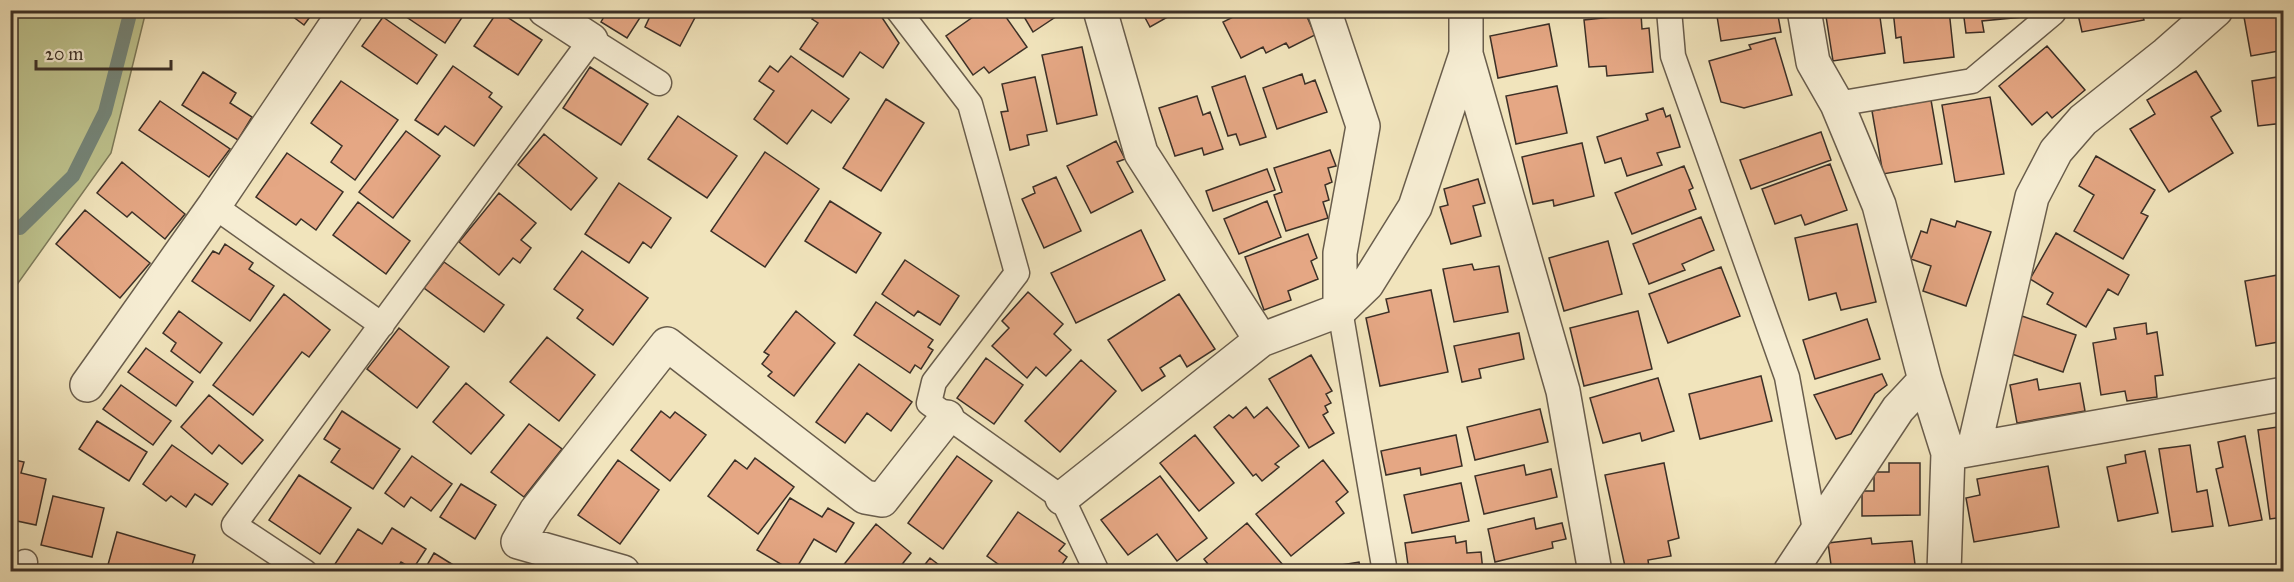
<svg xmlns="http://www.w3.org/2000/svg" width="2294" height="582" font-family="'IM FELL Great Primer',serif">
  <rect width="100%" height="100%" fill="#f1e4bc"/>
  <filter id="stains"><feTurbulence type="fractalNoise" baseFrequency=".00333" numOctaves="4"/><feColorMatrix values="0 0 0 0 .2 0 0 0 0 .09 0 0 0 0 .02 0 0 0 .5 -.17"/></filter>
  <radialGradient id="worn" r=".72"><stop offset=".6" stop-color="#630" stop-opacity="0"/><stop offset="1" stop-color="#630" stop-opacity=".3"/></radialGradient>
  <path fill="#bec38e" stroke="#7d7a5a" stroke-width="1.5" d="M11,10L146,11L111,153L11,293Z"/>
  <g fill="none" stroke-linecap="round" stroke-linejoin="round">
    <path stroke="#75867a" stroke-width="14" d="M20,228L73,176L105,112L131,10"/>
  </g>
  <path fill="#e5a784" stroke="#3c3027" stroke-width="1.5" d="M284,10H315L304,25Z
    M396,10H467L445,43Z
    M598,10H639L643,13L627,38L601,22L605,15Z
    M653,10H699L680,46L645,27Z
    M818,10H877L899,43L883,68L860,52L843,77L800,49L818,23L812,19Z
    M983,10H1001L1027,47L989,73L984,67L973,75L946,36Z
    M1020,10H1066L1033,32Z
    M1141,10H1180L1150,27Z
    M1247,10H1304L1315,35L1289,48L1286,43L1266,53L1263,47L1241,58L1223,22Z
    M1716,10H1777L1781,32L1721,41Z
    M1825,10H1879L1885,53L1833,61Z
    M1893,10H1949L1954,57L1904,63L1901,37L1896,38Z
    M1963,10H2023V17L1982,21L1984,32L1966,33Z
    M2077,10H2141L2144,20L2082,32Z
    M2252,10H2284V50L2251,56L2244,17Z
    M498,11L542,40L518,75L474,46Z
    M1641,14L1642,29L1649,28L1653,72L1607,76L1606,66L1589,67L1584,20Z
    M383,17L437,55L417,84L362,46Z
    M1549,24L1557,66L1498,78L1490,36Z
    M1775,38L1792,95L1744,108L1721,102L1709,61L1751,49L1749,45Z
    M2047,46L2085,90L2052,118L2047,112L2032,125L1999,86Z
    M1082,47L1097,115L1057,124L1042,55Z
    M791,56L849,99L831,123L812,110L787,144L754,119L774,91L759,81L770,66L778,72Z
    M453,66L492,93L489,97L502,107L474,146L445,126L438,135L415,120Z
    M590,67L648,104L621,145L563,108Z
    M2196,71L2221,111L2211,117L2233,153L2169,192L2130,129L2155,114L2147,100Z
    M203,72L236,93L230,103L252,117L238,140L182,105Z
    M1302,74L1305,84L1315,80L1327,112L1277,129L1263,88Z
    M1245,76L1266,137L1240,145L1236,134L1228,136L1212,87Z
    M2284,76V123L2258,126L2252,81Z
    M1035,77L1047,131L1027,135L1029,145L1010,150L1001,112L1008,111L1002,84Z
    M341,81L398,120L355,180L331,162L342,146L311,123Z
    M1557,86L1567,133L1516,144L1506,96Z
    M1197,96L1203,115L1210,112L1223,149L1204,155L1202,148L1175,156L1159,108Z
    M1990,97L2004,174L1955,182L1942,105Z
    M886,99L924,123L881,191L843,168Z
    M1931,100L1942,164L1883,174L1872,111Z
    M160,101L230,149L209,177L139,130Z
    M1663,108L1666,117L1670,115L1680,147L1657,153L1662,165L1627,176L1621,158L1605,163L1597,137L1648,120L1646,114Z
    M678,116L737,156L707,198L648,159Z
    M406,131L440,156L393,218L359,192Z
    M1821,132L1831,160L1751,189L1740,160Z
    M544,134L597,178L571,210L518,165Z
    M1116,141L1125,159L1117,162L1133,192L1091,213L1067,166Z
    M1582,143L1594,196L1554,206L1553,200L1533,204L1522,157Z
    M1330,150L1336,166L1328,168L1332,182L1325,185L1329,200L1323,202L1328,218L1286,231L1274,195L1282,192L1274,168Z
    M765,152L819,189L765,267L711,231Z
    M287,153L343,192L316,230L301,219L296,225L256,197Z
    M2096,156L2155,190L2141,213L2148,216L2123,259L2074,231L2094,195L2079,186Z
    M122,162L185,214L165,239L132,212L127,217L97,193Z
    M1830,164L1847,210L1805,225L1801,215L1775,224L1762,189Z
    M1684,166L1693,188L1689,190L1696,209L1632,234L1615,193Z
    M1267,169L1275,190L1213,211L1206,191Z
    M1056,177L1081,231L1044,248L1022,199L1035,193L1033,187Z
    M1478,179L1485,203L1473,206L1481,236L1451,244L1440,207L1448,205L1444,189Z
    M619,183L671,218L651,248L643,242L629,263L585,234Z
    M499,193L536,223L521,240L531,248L520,263L513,258L499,275L459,242Z
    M830,201L881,233L856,273L805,241Z
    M1267,201L1281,237L1239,254L1224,219Z
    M358,202L410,241L386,274L333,235Z
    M85,210L150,263L120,298L56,244Z
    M1701,217L1714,250L1682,264L1685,270L1649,284L1633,244Z
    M1931,219L1955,227L1957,221L1991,232L1966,306L1923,291L1931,266L1911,259L1921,231L1927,233Z
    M1857,224L1876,302L1841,310L1836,293L1809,300L1795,238Z
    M1141,230L1165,280L1076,323L1051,273Z
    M2056,233L2129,275L2118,295L2108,289L2086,327L2047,304L2053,293L2030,279Z
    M1308,234L1317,258L1311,261L1318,279L1288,291L1291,300L1264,310L1245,257Z
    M1608,241L1622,294L1564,311L1549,258Z
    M225,244L253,263L249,269L274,286L250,321L192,281L213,251L219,254Z
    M582,251L648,298L613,345L577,318L583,310L554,289Z
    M905,260L959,296L940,325L918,311L914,316L882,294Z
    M444,262L504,305L484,332L424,288Z
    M1472,264L1474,270L1499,266L1508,312L1454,322L1443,269Z
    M1721,267L1740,316L1668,343L1649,294Z
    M2283,274L2284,341L2256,346L2245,281Z
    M1431,290L1448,372L1380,386L1366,318L1389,312L1386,299Z
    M1028,292L1063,324L1054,334L1071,350L1046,376L1036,367L1027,378L992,346L1009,328L1002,321Z
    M284,294L330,330L309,357L302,352L253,415L213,385Z
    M1179,294L1215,349L1187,367L1180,355L1160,368L1165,376L1142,391L1108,340Z
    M876,302L933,340L928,347L933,350L921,369L915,365L910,373L854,335Z
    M179,311L222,343L200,373L171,351L176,343L163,333Z
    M796,311L835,343L794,396L768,376L772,372L762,364L769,355L764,352Z
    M1638,311L1652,369L1584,386L1570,328Z
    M2022,316L2076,335L2063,372L2009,353Z
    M1867,319L1880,359L1815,379L1803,340Z
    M2146,323L2147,334L2157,332L2163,375L2155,376L2157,397L2127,401L2125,391L2101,395L2093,343L2116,339L2114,328Z
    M399,328L449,367L417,408L367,369Z
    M1519,333L1524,359L1479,369L1481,378L1462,382L1454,346Z
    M547,337L595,375L559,421L510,382Z
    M146,348L193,382L176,406L128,372Z
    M1311,355L1332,391L1326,394L1331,403L1325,406L1328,412L1323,415L1334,433L1309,448L1269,379Z
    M986,358L1023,385L994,424L957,398Z
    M1081,360L1116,391L1060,452L1025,421Z
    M859,364L912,402L891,431L867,413L845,443L816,422Z
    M1882,374L1887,385L1875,394L1851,434L1836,439L1814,395Z
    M1761,376L1772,421L1700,439L1689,394Z
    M1658,378L1674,431L1642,441L1640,433L1603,443L1590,398Z
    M2037,379L2039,390L2080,383L2085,411L2017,423L2010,385Z
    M466,383L504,415L471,454L433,422Z
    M121,385L171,421L153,445L103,409Z
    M209,395L263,440L242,464L219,445L212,454L181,427Z
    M1246,407L1254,418L1267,407L1299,446L1275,464L1279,467L1262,481L1256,474L1253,476L1214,427L1229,415L1233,418Z
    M1540,409L1548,442L1475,460L1467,427Z
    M342,411L400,449L373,489L331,462L340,449L324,439Z
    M661,411L670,418L675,412L706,435L670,481L631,450Z
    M97,421L147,452L129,481L79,449Z
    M529,424L562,449L524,497L491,472Z
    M2284,426V517L2270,519L2258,430Z
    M1195,435L1234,483L1199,511L1160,463Z
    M1456,435L1462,466L1421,475L1420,468L1386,475L1381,451Z
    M2245,436L2262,520L2229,526L2216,469L2223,467L2218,442Z
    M172,445L228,484L212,505L195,494L186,507L171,496L166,501L143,484Z
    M2190,445L2197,492L2207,490L2213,526L2172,532L2159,449Z
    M2145,451L2158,513L2118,521L2107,467L2126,463L2125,455Z
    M412,456L452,484L431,511L411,497L404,507L385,493Z
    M957,456L992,481L943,549L908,523Z
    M755,458L794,487L758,534L708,496L735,460L747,469Z
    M10,459L24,462L21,473L46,479L36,525L12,520L10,527Z
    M618,460L659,490L620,544L578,515Z
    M1323,460L1348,492L1336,502L1344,513L1291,556L1256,514Z
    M1664,463L1679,538L1668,541L1671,556L1648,560L1649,567L1626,571L1605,475Z
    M1889,463H1920V515L1862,516V491H1874V472H1889Z
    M1524,465L1526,475L1551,469L1557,497L1484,514L1475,476Z
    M2048,466L2059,527L1974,542L1966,498L1980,495L1977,479Z
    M299,475L351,508L320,554L269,520Z
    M1160,476L1207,538L1177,561L1157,534L1128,555L1101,520Z
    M1461,483L1469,521L1412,533L1404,495Z
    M461,484L496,505L475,539L440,517Z
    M53,496L104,508L92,557L41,545Z
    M790,498L822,517L828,508L854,523L836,552L814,539L794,572L757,550Z
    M1018,512L1065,544L1059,551L1067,557L1057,572H1009L987,556Z
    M1534,518L1536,529L1562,523L1566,539L1552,542L1553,548L1495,562L1488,529Z
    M1247,523L1289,572H1214L1204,559Z
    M876,524L911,553L896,572H838Z
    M392,528L426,549L413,569L401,562L395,572H340L333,567L358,529L382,544Z
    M117,532L195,555L190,572H106Z
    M1455,536L1456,543L1466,541L1467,553L1481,552L1483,572H1409L1405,543Z
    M1871,538L1872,544L1912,541L1916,572H1832L1828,543Z
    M434,553L463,571V572H423Z
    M930,558L948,572H919Z
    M1359,562L1361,572H1323L1322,568Z"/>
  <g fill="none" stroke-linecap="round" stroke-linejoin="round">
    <defs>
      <path id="service" d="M898,10L970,104L1017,273L934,382L929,403L1062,498L1097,572
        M1669,10L1673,56L1787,377L1816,535
        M1837,104L1972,81L2053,13L2052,10
        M214,206L382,325
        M1340,310L1385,572
        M23,572L25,562
        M305,572L234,525L591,40L659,83"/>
      <path id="minor" d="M545,10L591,40
        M1100,10L1141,153L1261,340
        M1324,10L1363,126L1340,253V310
        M1804,10L1813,62L1837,104L1879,205L1925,380L1948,453L1944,572
        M1466,54L1563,391L1595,572
        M87,385L214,206L346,10
        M1974,448L2032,197L2056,151L2083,120L2166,54L2216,10
        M1956,452L2284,394
        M1062,498L1261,340L1340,310L1367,284L1415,207L1466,54V10
        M623,572L518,542L536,511L667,344L865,497L882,500L947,417
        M1790,572L1898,409L1925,380"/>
    </defs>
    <use href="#service" stroke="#695d4c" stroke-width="27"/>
    <use href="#minor" stroke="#695d4c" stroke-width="36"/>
    <use href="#service" stroke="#f6edd3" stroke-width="24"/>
    <use href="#minor" stroke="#f6edd3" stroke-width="33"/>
  </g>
  <rect width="2294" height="582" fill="none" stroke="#f1e4bc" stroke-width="36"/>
  <rect x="12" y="12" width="2270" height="558" fill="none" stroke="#3c3027" stroke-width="3"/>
  <rect x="18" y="18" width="2258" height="546" fill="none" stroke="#3c3027" stroke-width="1.5"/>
  <path d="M36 60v9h135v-9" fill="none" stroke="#3c3027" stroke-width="3"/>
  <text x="45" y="60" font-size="18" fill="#3c3027" stroke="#f6edd3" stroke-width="4.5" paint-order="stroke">20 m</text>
  <rect width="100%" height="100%" filter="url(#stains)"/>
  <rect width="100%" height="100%" fill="url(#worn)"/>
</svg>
